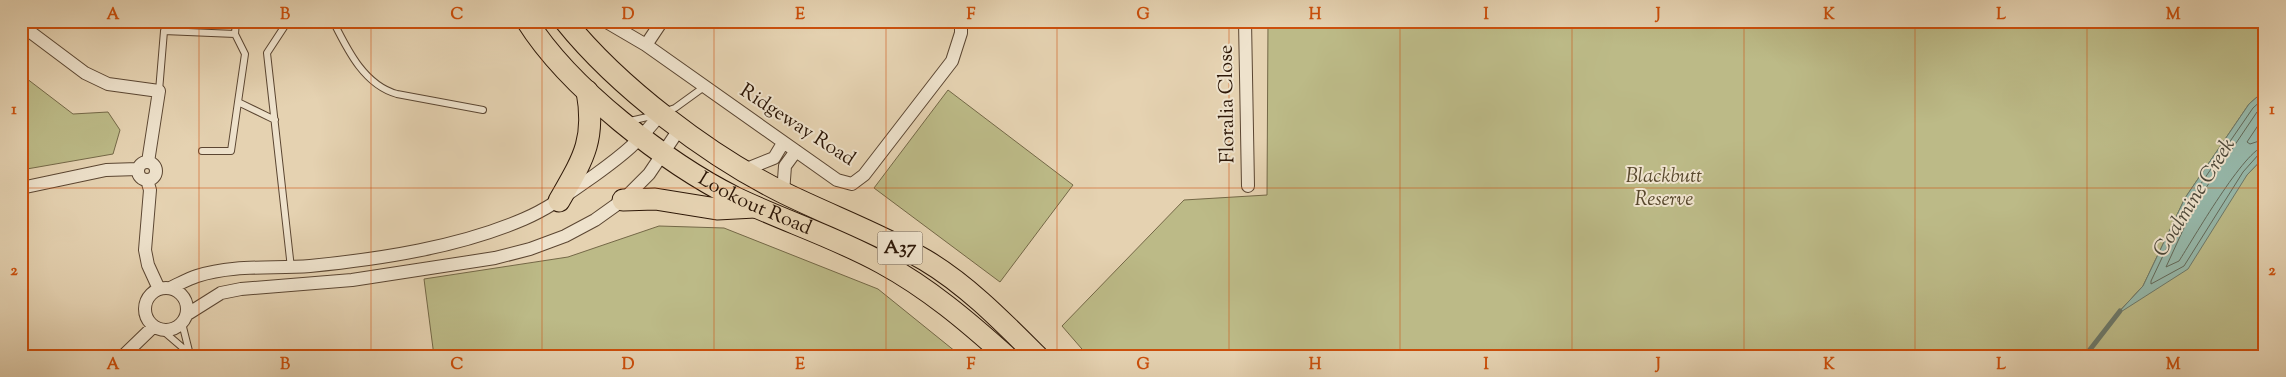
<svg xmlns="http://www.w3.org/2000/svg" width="2286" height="377" font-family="'Sorts Mill Goudy',serif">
  <rect width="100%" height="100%" fill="#e5d2b1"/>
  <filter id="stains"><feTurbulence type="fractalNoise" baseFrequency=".004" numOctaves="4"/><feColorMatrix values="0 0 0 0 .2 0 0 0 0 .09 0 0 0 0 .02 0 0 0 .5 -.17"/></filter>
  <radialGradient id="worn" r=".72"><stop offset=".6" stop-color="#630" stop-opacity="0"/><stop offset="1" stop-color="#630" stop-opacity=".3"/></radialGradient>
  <path fill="#bcba87" stroke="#746847" d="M1268,21H2265V90L2249,104L2185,198L2143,286L2118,313L2247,175L2265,156V356H1088L1062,326L1184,200L1267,195Z
    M22,75L73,114L108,112L120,130L113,154L21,170Z
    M948,90L1073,185L1000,282L874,188Z
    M659,226L724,228L878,289L961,356H434L424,279L568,257Z"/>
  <path fill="#96b8aa" stroke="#6c7869" d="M2265,90V156L2247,175L2188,269L2116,315L2143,286L2185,198L2249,104Z"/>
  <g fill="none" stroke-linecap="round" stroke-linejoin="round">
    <path stroke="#626858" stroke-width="1" d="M2265,97L2253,108L2189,201L2151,281V284L2184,266L2243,172L2259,154L2265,153
      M2265,105L2257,112L2195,204L2166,267L2179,261C2192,241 2245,148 2265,146
      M2265,115L2247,142L2250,144L2265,139"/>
    <path stroke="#6c7869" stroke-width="5" d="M2085,356L2120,311"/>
    <defs>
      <path id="service" d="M236,21L235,34L245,54L238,102L275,120
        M288,21L267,53L291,268
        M333,21C347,49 364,85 397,94L483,110
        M159,91L164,31L235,34
        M666,111L675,108L704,87
        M630,121L656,115
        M202,151H231L238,102
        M182,323L190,355
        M162,330L190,354"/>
      <path id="minor" d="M605,21L646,45L837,180L852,184L864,175L952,61L961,33V21
        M1245,21L1248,186
        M21,25L85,73L108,84L159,91L148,162
        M646,45L662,21
        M138 171a9 9 0 1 1 18 0a9 9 0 1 1-18 0Z
        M744,170L774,158L783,143
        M147,180L150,190L145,250L148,265L159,289
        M21,188L106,170L138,169
        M783,193L785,166L796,151
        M145 309a21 21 0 1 1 42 0a21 21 0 1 1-42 0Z
        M170,288C179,284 188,279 197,276C233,264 274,269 310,266C381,259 459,247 524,219C550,208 572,191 595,175C624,154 639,142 661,113
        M186,315L221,293L241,289L352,280L495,258L530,249L565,236L595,220L623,200L649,174L680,128
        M123,356L153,327"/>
      <g id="trunk">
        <path id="s1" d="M527,21C569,88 666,163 736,198C784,221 835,237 882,263C928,288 967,321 1006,356"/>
        <path d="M565,21C618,87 709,156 784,193C831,216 880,234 925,260C967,285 1003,322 1037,356"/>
        <path d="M623,200L655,199L717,209L755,207"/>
        <path d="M559,201C583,159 596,140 587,91"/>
      </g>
    </defs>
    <use href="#service" stroke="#5b4632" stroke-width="8"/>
    <use href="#minor" stroke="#5b4632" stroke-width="14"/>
    <use href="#trunk" stroke="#2d1707" stroke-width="23"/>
    <use href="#service" stroke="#eee2cc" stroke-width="6"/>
    <use href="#minor" stroke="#eee2cc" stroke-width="12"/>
    <use href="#trunk" stroke="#e5d2b1" stroke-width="21"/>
  </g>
  <path fill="none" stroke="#cc4f0b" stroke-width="1" stroke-opacity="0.55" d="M199,21V356M371,21V356M542,21V356M714,21V356M886,21V356M1057,21V356M1229,21V356M1400,21V356M1572,21V356M1744,21V356M1915,21V356M2087,21V356M21,188H2265"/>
  <g text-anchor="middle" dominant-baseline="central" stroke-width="4" stroke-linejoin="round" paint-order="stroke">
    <rect fill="#eee2cc" stroke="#675442" stroke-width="1" x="877.5" y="231.5" width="45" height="33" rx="4"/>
    <g font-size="19" font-weight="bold" fill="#2d1707">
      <text x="900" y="248">A37</text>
    </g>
    <g font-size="20" fill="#2d1707" stroke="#eee2cc">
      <text transform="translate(1228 104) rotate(-91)">Floralia Close</text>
      <text transform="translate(797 126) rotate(33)">Ridgeway Road</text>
      <text stroke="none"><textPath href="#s1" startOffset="296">Lookout Road</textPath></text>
    </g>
    <g font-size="20" font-style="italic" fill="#58482d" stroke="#eee2cc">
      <text x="1664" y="177">Blackbutt<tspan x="1664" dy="23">Reserve</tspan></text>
    </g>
    <g font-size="21" font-style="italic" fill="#4c4738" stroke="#eee2cc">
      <text transform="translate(2195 198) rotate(-58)">Coalmine Creek</text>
    </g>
  </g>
  <rect width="2286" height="377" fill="none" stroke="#e5d2b1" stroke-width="55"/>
  <rect x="28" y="28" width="2230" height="322" fill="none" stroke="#cc4f0b" stroke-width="2"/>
  <g font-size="16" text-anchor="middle" font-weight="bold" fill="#cc4f0b">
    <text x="113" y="19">A</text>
    <text x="285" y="19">B</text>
    <text x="457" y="19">C</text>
    <text x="628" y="19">D</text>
    <text x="800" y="19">E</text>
    <text x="971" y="19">F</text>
    <text x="1143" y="19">G</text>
    <text x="1315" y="19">H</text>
    <text x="1486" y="19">I</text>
    <text x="1658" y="19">J</text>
    <text x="1829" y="19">K</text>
    <text x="2001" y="19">L</text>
    <text x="2173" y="19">M</text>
    <text x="14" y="114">1</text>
    <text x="2272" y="114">1</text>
    <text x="14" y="275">2</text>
    <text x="2272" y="275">2</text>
    <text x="113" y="369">A</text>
    <text x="285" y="369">B</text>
    <text x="457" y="369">C</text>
    <text x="628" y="369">D</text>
    <text x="800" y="369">E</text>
    <text x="971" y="369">F</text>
    <text x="1143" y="369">G</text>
    <text x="1315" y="369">H</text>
    <text x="1486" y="369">I</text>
    <text x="1658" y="369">J</text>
    <text x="1829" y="369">K</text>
    <text x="2001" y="369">L</text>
    <text x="2173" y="369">M</text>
  </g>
  <rect width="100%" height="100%" filter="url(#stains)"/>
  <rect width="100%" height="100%" fill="url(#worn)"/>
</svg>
